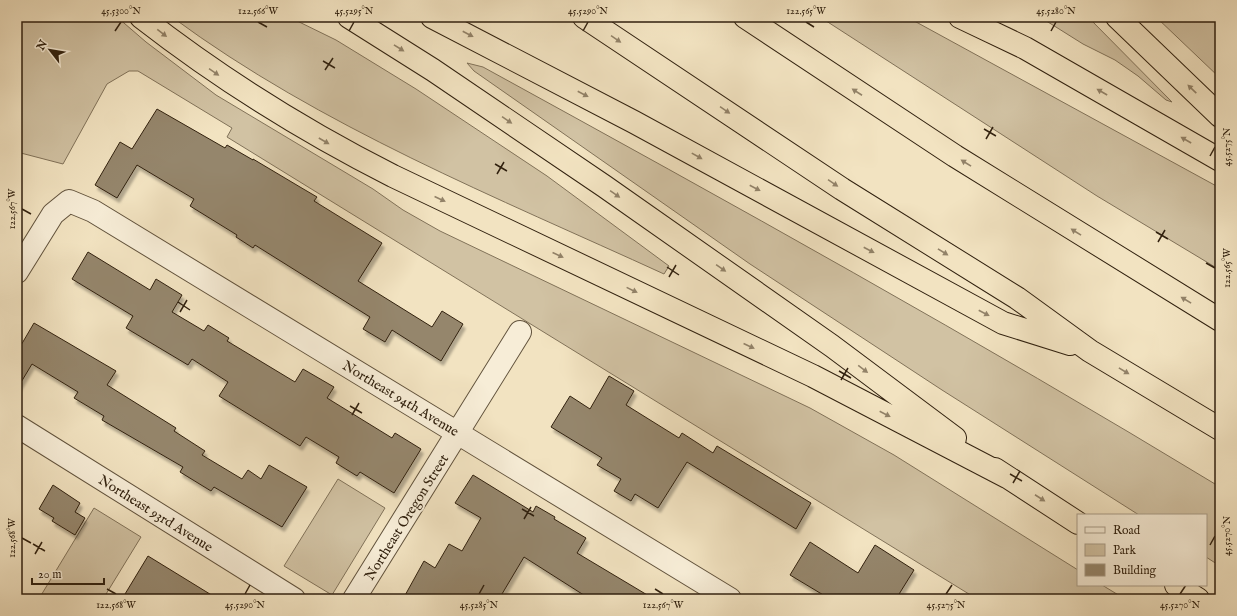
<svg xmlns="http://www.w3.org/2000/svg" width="1237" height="616" font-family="'IM FELL English',serif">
<defs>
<filter id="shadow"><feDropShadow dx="2.5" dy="4.5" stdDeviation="1" flood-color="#0004"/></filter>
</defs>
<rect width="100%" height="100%" fill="#f2e3c1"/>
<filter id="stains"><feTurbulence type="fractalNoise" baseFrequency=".005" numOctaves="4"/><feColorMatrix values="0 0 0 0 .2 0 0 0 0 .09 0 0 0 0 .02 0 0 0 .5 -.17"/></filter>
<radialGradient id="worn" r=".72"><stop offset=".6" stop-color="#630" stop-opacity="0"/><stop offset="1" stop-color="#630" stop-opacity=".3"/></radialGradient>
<path fill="#d1c2a3" stroke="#817259" d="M17,17H117L146,42L216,95L373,189L403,210L440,231L810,408L894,455L1078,570V585H1102L1125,599H977L227,137L232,128L138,71H129L107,84L63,164L17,152Z
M172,17H289L336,40L416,89L547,176L669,266L664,274C496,197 321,127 172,17Z
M820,17H907L1220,188V270L1097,196Z
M1040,17H1088L1172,102L1166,100L1138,76L1115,60L1083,44Z
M1156,17H1220V78Z
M467,63L483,67C731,203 978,340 1220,487V566L1206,557V515H1139L942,390L750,264L474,71Z
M338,479L385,508L332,595L284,566Z
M94,508L141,537L103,599H44L40,597Z"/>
<path fill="#95866c" stroke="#31210f" filter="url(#shadow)" d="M157,109L225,148L227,145L253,160V159L300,187L317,197L314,201L382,243L358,281L432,327L442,311L463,324L441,361L392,330L385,342L363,329L370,317L255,245L253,248L236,237L237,235L190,206L194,199L137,165L117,198L95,185L120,142L132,149Z
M88,252L150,290L156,279L182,295L172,312L204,331L208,325L229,338L227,341L295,382L303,369L334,387L327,398L392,438L395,433L421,449L394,493L360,472L357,476L336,463L339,457L306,437L300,446L219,396L228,382L192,359L188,365L126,328L133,316L72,279Z
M34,323L116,371L107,385L176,428L174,431L205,451L202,455L242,479L248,470L261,479L269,465L307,487L282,527L214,487L211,491L180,472L183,467L102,420L104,416L74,398L78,392L32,364L17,389V352Z
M609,376L634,391L626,405L679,438L682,433L713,453L717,446L811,503L796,529L687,462L658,508L635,494L631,501L614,491L621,479L597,465L602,458L551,427L570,396L590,409Z
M473,475L533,512L536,506L555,517L554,519L586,538L577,553L654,599H590L524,557L499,599H403L424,561L435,568L449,544L462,551L481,518L455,503Z
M53,485L80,503L75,512L85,518L75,535L52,521L54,518L39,509Z
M810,542L858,573L875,545L914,570L896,599H830L790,575Z
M148,556L218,599H122Z"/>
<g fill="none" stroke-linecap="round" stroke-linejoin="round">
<defs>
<path id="minor" d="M17,272L53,214L69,201L93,211L730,599
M17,426L294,599
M354,599L520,332"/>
<path id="highway" d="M141,17C222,80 302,130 393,176L813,376L1007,477
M349,17L433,70L604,186L832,346L955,438
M432,17L634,122L1003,323L1070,344
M584,17L842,189L1017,298L1090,351L1220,429
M745,17L955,156L1220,320
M960,17L1025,48L1220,160
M1117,17L1220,116
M995,469L1078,523
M1176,585L1198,599"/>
</defs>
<use href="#minor" stroke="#61523c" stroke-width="24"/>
<use href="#highway" stroke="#31210f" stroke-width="24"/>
<use href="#minor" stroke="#f7edd7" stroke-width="22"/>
<use href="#highway" stroke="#f2e3c1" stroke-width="22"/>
</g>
<defs><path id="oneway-solid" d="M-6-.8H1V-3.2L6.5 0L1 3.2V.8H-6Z"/></defs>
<g fill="#928268">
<use href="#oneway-solid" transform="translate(162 33) rotate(38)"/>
<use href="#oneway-solid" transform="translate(468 34) rotate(28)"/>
<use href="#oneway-solid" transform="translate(616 39) rotate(34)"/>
<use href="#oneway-solid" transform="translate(399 48) rotate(32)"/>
<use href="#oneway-solid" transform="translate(214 72) rotate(34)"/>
<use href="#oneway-solid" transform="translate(1192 89) rotate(-136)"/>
<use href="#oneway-solid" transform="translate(857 92) rotate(-147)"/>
<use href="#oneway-solid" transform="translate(1102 92) rotate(-150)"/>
<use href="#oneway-solid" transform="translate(583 94) rotate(28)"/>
<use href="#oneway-solid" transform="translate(725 110) rotate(34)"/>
<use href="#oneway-solid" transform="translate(507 120) rotate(34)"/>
<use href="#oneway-solid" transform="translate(1186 140) rotate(-150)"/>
<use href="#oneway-solid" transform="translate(324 141) rotate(30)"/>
<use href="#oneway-solid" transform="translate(697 156) rotate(29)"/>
<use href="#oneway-solid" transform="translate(966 163) rotate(-148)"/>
<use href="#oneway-solid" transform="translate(833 183) rotate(34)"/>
<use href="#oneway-solid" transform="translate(755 188) rotate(28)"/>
<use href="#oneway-solid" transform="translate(615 194) rotate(35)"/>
<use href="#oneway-solid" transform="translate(440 199) rotate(25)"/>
<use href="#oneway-solid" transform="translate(1076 232) rotate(-148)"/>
<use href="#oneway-solid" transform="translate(869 250) rotate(28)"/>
<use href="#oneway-solid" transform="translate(943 252) rotate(32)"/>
<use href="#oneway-solid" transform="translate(558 255) rotate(25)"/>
<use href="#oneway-solid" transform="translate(721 268) rotate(35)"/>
<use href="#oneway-solid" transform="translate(632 290) rotate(26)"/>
<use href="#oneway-solid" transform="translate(1186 300) rotate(-149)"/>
<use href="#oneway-solid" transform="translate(984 313) rotate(28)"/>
<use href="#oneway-solid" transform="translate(749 346) rotate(25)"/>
<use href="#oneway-solid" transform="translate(863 369) rotate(37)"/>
<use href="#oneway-solid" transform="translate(1124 371) rotate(31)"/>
<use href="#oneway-solid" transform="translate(885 414) rotate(27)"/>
<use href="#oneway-solid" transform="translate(1040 498) rotate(33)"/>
</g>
<path fill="none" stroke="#31210f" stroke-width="1.5" d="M258,22L267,27M806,22L814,27M115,31L121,22M349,31L354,22M583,31L588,22M1051,31L1056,22M323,61L335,68M325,70L333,58M984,129L996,136M986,139L993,127M1210,156L1215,147M495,164L507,171M497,174L504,162M22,209L31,214M1156,232L1168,239M1158,242L1165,230M1206,263L1215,268M667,267L679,275M669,277L676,265M178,302L190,310M180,312L187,300M839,371L851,378M841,380L848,368M350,406L362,413M352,415L359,403M1010,474L1022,481M1013,483L1020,471M522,509L534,516M524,519L531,507M22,538L31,543M33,544L45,551M1210,545L1215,536M35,554L42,542M107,589L116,594M655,589L663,594M245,594L250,585M479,594L484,585M946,594L952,585M1180,594L1186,585"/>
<g text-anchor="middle" stroke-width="4" stroke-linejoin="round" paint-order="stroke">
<g font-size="14" fill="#31210f" stroke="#f7edd7">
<text transform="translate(401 398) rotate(31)" y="5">Northeast 94th Avenue</text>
<text transform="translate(156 513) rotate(32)" y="5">Northeast 93rd Avenue</text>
<text transform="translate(406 517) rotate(-58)" y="5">Northeast Oregon Street</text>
</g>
</g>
<rect width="1237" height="616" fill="none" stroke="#f2e3c1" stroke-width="44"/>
<rect x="1077" y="514" width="130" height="72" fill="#f7edd7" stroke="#a89b87"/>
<rect x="1085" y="527" width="20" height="6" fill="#f7edd7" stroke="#a89b87"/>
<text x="1113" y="534" font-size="12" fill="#31210f">Road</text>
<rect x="1085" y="544" width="20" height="12" fill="#d1c2a3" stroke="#a89b87"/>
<text x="1113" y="554" font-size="12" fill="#31210f">Park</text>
<rect x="1085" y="564" width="20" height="12" fill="#95866c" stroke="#a89b87"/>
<text x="1113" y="574" font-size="12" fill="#31210f">Building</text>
<g transform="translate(50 50) rotate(301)" stroke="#f7edd7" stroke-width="3" paint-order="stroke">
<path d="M0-3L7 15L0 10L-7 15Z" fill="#31210f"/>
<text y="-6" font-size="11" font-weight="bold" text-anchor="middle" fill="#31210f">N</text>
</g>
<path d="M32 578v6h72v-6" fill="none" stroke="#31210f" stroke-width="2"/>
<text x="38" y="578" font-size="12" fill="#31210f" stroke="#f7edd7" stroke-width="3" paint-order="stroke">20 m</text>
<rect x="22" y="22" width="1193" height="572" fill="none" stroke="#31210f" stroke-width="1.5"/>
<g font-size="10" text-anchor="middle" fill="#31210f">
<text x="121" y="14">45.5300°N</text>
<text x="258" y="14">122.566°W</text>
<text x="354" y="14">45.5295°N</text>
<text x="588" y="14">45.5290°N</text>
<text x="806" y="14">122.565°W</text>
<text x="1056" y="14">45.5280°N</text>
<text transform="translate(1226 147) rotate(-90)" y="4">45.5275°N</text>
<text transform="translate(11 209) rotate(-90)" y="4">122.567°W</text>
<text transform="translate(1226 268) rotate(-90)" y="4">122.565°W</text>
<text transform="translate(1226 536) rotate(-90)" y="4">45.5270°N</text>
<text transform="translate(11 538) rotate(-90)" y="4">122.568°W</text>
<text x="116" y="608">122.568°W</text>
<text x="245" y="608">45.5290°N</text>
<text x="479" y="608">45.5285°N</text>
<text x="663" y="608">122.567°W</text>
<text x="946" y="608">45.5275°N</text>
<text x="1180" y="608">45.5270°N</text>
</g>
<rect width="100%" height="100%" filter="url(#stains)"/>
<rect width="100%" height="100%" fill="url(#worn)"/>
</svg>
